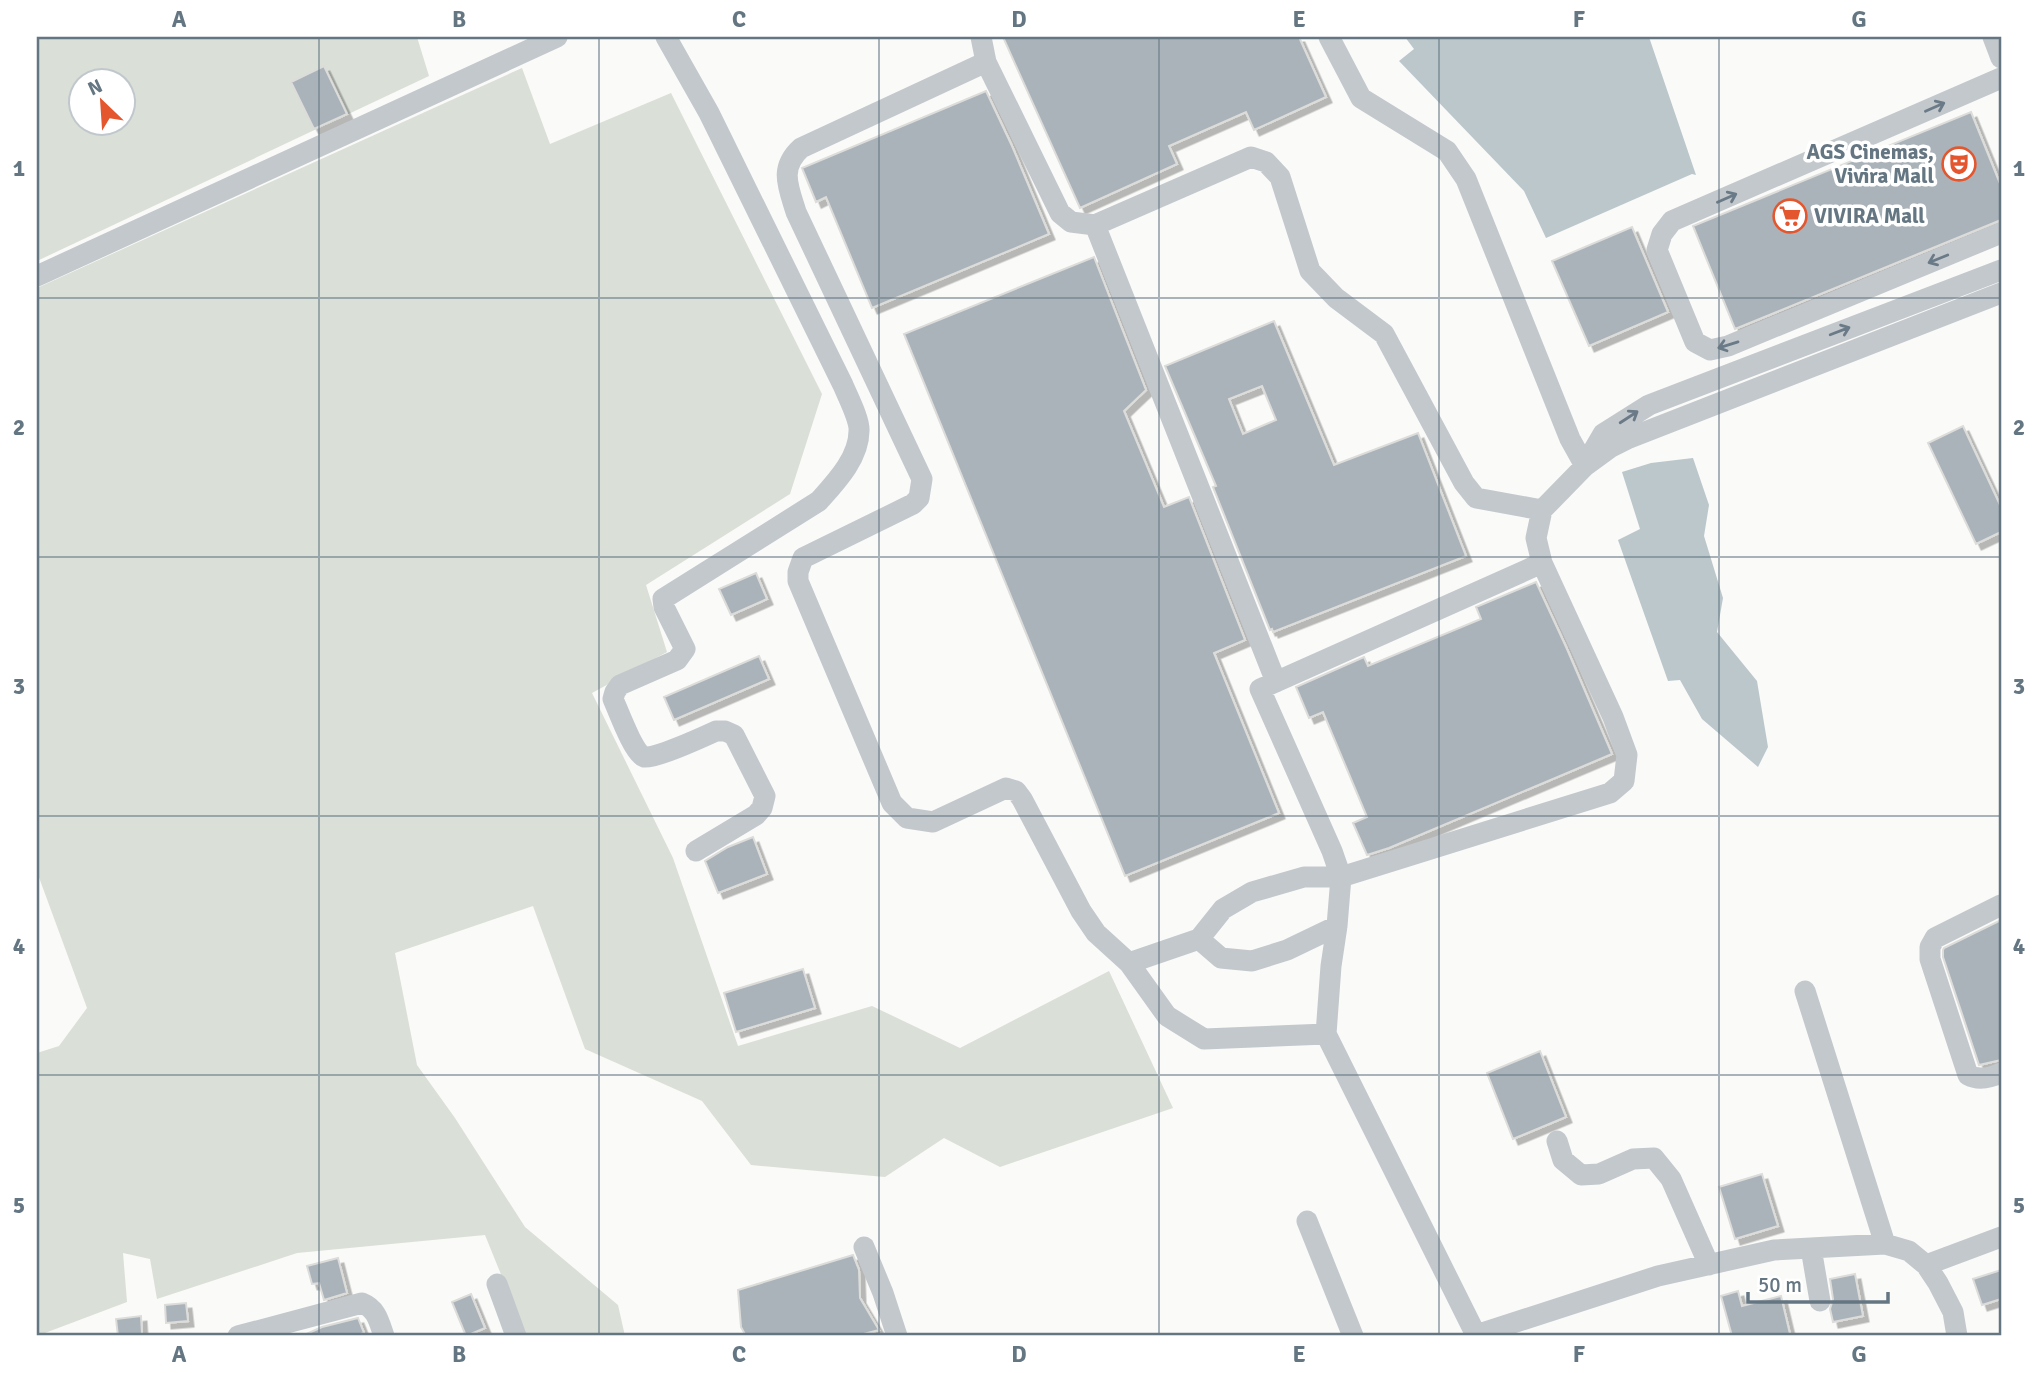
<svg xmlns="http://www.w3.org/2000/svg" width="2038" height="1373" font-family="Signika,sans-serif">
<defs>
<filter id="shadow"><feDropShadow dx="5.5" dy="5.5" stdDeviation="0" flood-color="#0004"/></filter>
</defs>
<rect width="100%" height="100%" fill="#fafaf8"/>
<path fill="#dadfd7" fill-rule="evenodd" d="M37,37H417L429,76L37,261ZM80,80H122V122H80Z
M522,68L550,144L671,93L822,394L790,494L646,585L667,652L592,693L673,858L738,1046L872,1006L960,1048L1109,971L1173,1108L1000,1167L944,1138L885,1177L751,1165L702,1101L585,1049L533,906L395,953L417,1065L455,1118L525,1227L618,1305L625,1336H526L485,1235L297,1253L157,1299L150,1259L123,1253L127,1302L37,1336V1053L59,1046L87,1008L37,872V288Z"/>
<path fill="#bbc7cb" d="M1405,37H1649L1696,175L1692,174L1546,238L1524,191L1399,61L1414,49Z
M1693,458L1709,505L1704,536L1723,598L1717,632L1757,681L1768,747L1758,767L1702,719L1680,680L1668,681L1618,540L1640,529L1622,472L1651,463Z"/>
<path fill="#aab3b9" stroke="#dcdcda" stroke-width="2" fill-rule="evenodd" filter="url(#shadow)" d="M1003,37H1299L1326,97L1254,130L1246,112L1169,146L1177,164L1080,208Z
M324,66L347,114L314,129L291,82Z
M986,91L1012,146L1049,234L872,308L826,197L816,202L802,168Z
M1971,112L2001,186V220L1735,329L1693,226Z
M1632,227L1668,312L1589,346L1552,261Z
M1094,257L1146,390L1124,411L1164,507L1189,497L1245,640L1214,653L1279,813L1125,876L904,334Z
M1274,321L1334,465L1418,433L1466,556L1273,632L1272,629L1270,630L1213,487L1216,486L1165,366ZM1262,386L1276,420L1243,434L1229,399Z
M1963,426L2001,507V532L1976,544L1928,443Z
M756,573L767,599L731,615L719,589Z
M1536,582L1567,649L1612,754L1389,848L1367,855L1353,823L1367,817L1323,712L1309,718L1296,687L1364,657L1368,666L1481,619L1476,607Z
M759,656L769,679L674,720L664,697Z
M753,837L767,874L718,893L705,861L728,847Z
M2001,920V1060L1979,1065L1943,957V950L1944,948Z
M803,969L815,1008L736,1032L724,993Z
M1540,1051L1566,1117L1513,1139L1487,1073Z
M1762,1174L1778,1226L1735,1239L1719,1187Z
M853,1255L859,1270L860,1298L879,1330L856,1336H746L741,1327L738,1290Z
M338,1258L347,1293L324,1300L319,1283L312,1284L307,1266Z
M2001,1270V1299L1982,1305L1973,1279Z
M1855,1274L1863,1316L1833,1322L1830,1309L1833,1299L1830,1279Z
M1738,1291L1742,1306L1781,1296L1790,1334L1780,1336H1732L1721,1296Z
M471,1294L485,1328L466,1336L452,1302Z
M186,1303L188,1321L166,1323L165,1305Z
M141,1316L142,1334L118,1336L116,1319Z
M358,1318L364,1333L355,1336H302L322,1327Z"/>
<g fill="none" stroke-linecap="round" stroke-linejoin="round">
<path stroke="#c3c8cc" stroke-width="21" d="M666,37L709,113L843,385C848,397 860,420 859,431C859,458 836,482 819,501L663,599L664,607L685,649L677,660L620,685L615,692L613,699C618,710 634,754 644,757C653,760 705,736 716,731H725L734,735L765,796L762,808L756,815L696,851
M981,37L986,62L1060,213L1071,222L1095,225L1276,682
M1329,37L1361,98L1447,151L1466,179L1570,439L1585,466
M1993,37L2001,58
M986,62L801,148C779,168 788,186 796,212L922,479L919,498L913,504L803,558L798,572V581L892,803L907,818L933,822L1006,788L1016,791L1022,799L1081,911L1096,933L1129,963L1167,1016L1204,1039L1326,1034
M2001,78L1672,221L1662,234L1657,250L1695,342L1710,350L1728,346L2001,233
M1095,225L1251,157L1266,162L1280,177L1310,271L1336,298L1384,334L1464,483L1476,498L1542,510
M37,276L557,37
M1589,458L1603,434L1649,405L2001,270
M1542,563L1260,689L1332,851L1341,877L1610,793L1624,781L1627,755L1613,717L1542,563L1536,538L1542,510L1585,466L1611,447L1627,439L2001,293
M2001,905L1935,938L1930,947V959L1968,1075C1979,1081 1990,1078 2001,1073
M1199,939L1221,958L1252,961L1287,950L1337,926
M1129,963L1199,939L1223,909L1252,892L1304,877H1341L1337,926L1331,966L1326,1034L1476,1335
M1805,991L1885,1244
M1557,1141L1563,1160L1581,1175L1599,1174L1633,1159L1654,1158L1671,1179L1709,1265
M1307,1221L1353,1336
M864,1247L883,1293L897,1336
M1811,1248L1820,1301
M1926,1265L2001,1237
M497,1284L516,1336
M238,1336L362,1303C377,1309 379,1322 384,1336
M1473,1336L1658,1276L1774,1250L1885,1244L1909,1251L1926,1265L1938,1283L1953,1312L1957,1336"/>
</g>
<defs><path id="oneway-shaft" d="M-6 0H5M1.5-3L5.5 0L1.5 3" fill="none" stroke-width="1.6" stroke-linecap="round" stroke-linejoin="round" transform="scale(1.75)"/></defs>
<g stroke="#6a7a87">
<use href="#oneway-shaft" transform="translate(1935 107) rotate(-24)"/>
<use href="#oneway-shaft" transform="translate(1727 198) rotate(-24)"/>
<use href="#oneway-shaft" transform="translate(1938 259) rotate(158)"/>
<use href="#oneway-shaft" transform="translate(1840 331) rotate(-21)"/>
<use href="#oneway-shaft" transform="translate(1728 345) rotate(163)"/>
<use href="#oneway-shaft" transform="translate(1629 417) rotate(-33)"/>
</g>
<path fill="none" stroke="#657683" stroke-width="2" stroke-opacity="0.55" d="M319,37V1336M599,37V1336M879,37V1336M1159,37V1336M1439,37V1336M1719,37V1336M37,298H2001M37,557H2001M37,816H2001M37,1075H2001"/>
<defs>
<symbol id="theatre-ring" viewBox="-11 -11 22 22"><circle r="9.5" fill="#fff" stroke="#e4572e" stroke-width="1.5"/><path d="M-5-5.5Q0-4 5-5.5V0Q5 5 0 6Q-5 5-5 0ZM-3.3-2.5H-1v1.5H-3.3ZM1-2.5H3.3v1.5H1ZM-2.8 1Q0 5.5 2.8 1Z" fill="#e4572e"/></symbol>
<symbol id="supermarket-ring" viewBox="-11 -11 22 22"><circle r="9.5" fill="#fff" stroke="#e4572e" stroke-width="1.5"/><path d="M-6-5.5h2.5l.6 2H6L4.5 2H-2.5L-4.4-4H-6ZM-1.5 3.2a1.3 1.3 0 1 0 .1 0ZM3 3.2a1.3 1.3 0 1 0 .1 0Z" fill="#e4572e"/></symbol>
</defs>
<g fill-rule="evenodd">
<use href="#theatre-ring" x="1940" y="145" width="38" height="38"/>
<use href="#supermarket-ring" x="1771" y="197" width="38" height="38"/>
</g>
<g text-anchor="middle" stroke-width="7" stroke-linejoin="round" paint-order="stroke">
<g font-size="21" font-weight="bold" fill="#657683" stroke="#fff" text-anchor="end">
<text x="1934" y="159">AGS Cinemas,<tspan x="1934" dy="24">Vivira Mall</tspan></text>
<text x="1814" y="223" text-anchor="start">VIVIRA Mall</text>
</g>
</g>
<rect width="2038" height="1373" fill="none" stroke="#ffffff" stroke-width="77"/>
<g transform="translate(102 102) rotate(335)"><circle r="33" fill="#ffffff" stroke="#c1c8cd" stroke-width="2"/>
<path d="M0-5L12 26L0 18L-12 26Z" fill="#e4572e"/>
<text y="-10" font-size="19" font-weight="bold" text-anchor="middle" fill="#657683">N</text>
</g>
<path d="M1748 1292v10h140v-10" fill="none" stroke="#657683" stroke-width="3.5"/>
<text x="1758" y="1292" font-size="21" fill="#657683" stroke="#ffffff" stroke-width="5" paint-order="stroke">50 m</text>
<rect x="38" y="38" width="1962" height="1296" fill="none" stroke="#657683" stroke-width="2.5"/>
<g font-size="23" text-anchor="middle" font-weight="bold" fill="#657683">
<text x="179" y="27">A</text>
<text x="459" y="27">B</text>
<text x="739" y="27">C</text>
<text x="1019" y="27">D</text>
<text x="1299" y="27">E</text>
<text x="1579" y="27">F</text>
<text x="1859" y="27">G</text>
<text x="19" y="176">1</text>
<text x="2019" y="176">1</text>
<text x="19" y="435">2</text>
<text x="2019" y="435">2</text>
<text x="19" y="694">3</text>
<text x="2019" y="694">3</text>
<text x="19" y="954">4</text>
<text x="2019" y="954">4</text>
<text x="19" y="1213">5</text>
<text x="2019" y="1213">5</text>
<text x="179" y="1362">A</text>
<text x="459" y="1362">B</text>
<text x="739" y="1362">C</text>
<text x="1019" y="1362">D</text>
<text x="1299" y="1362">E</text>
<text x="1579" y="1362">F</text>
<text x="1859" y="1362">G</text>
</g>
</svg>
